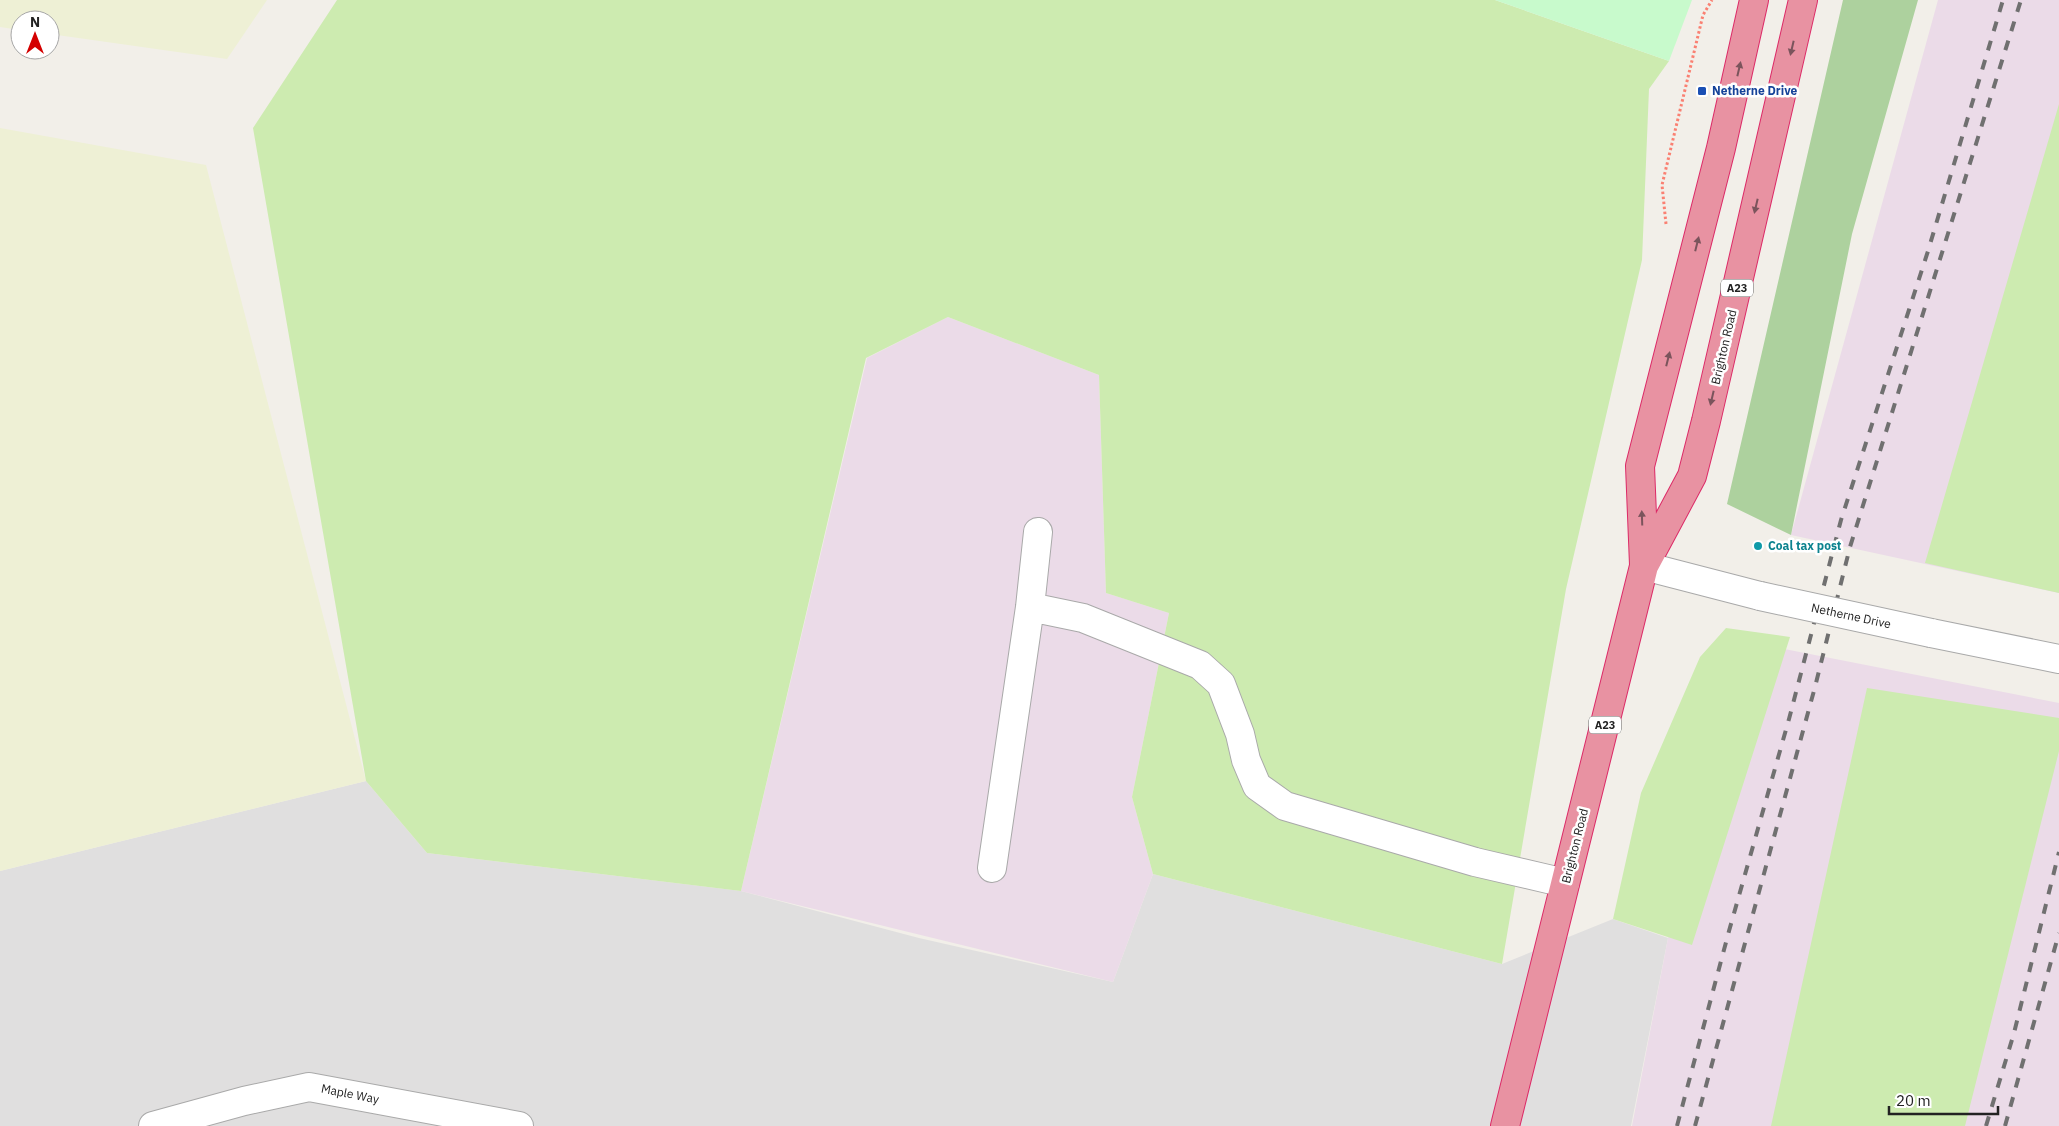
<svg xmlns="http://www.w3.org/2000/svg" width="2059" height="1126" font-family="'IBM Plex Sans',sans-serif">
<rect width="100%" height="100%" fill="#f2efe9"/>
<path fill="#e0dfdf" d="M366,781L427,853L741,891L919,938L1113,982L1153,874L1502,964L1613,919L1668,938L1631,1126H0V871Z"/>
<path fill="#ebdbe8" d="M1938,0H2059V593L1791,535Z
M948,317L1099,375L1106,593L1169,613L1132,797L1153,874L1113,982L741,891L867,358Z
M1764,645L2059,703V1126H1632L1668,938Z"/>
<path fill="#eef0d5" d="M0,0H267L227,59L50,34V20H20V30L0,27Z
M0,128L206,165L366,781L0,871Z"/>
<path fill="#cdebb0" d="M337,0H1495L1669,61L1649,89L1642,260L1566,589L1502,964L1153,874L1132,797L1169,613L1106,593L1099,375L948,317L866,358L741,891L427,853L366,781L253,128Z
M2059,104V593L1925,563Z
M1726,628L1790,637L1692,945L1613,919L1641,793L1700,657Z
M1867,688L2059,718V751L1965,1126H1771Z"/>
<path fill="#add19e" d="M1843,0H1918L1852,234L1791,535L1727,504Z"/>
<path fill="#c8facc" d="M1495,0H1692L1669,61Z"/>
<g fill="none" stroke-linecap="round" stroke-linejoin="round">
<defs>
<path id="minor" d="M1644,566L1760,596
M1030,607L1083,618L1200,665L1221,684L1240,734L1246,760L1257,786L1285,806L1475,862L1565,883
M1931,633L2059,659
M992,868L1030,607L1038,532
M153,1126L244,1101L309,1087L519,1126"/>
<path id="highway" d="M1644,565L1640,466L1721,148L1754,0
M1505,1126L1644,566L1692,476L1706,421L1803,0"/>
</defs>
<use href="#minor" stroke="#a9a9a9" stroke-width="30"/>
<use href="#highway" stroke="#dc2a67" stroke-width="30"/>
<path stroke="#fa8072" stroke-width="3" stroke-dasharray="2.5 2.5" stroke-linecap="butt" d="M1666,224L1662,185L1703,15L1712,0"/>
<use href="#minor" stroke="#fff" stroke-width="28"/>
<use href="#highway" stroke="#e892a2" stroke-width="28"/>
<path stroke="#707070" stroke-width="4" stroke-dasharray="10 10" stroke-linecap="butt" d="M1677,1126L1729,931L1789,719L1841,520L1928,251L2003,0
M1695,1126L1815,687L1850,547L2021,0
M1986,1126L2014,1033L2059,852
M2005,1126L2059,933"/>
<defs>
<path id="minor-bridge" d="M1760,596L1931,633"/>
</defs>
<use href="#minor-bridge" stroke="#a9a9a9" stroke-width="30" stroke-linecap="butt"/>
<use href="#minor-bridge" stroke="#fff" stroke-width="28"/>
</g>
<defs><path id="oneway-solid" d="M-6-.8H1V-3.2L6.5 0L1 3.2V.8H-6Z" transform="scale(1.25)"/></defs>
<g fill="#7b545c">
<use href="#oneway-solid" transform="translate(1792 48) rotate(103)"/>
<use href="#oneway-solid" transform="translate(1739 69) rotate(-77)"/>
<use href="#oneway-solid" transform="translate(1756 206) rotate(103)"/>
<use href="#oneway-solid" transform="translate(1697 244) rotate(-76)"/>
<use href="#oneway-solid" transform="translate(1668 359) rotate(-76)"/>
<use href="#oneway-solid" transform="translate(1712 398) rotate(103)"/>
<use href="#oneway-solid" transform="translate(1642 518) rotate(-92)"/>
</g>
<rect fill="#1a4fb4" stroke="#fff" stroke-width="2" x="1697" y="86" width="10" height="10" rx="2.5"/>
<circle fill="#0f9aa8" stroke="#fff" stroke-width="2" cx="1758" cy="546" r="5"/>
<g text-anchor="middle" stroke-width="5" stroke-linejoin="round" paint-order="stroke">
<g fill="#fff" stroke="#646464" stroke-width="1">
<rect x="1721" y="279.5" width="32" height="17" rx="4"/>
<rect x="1589" y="716.5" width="32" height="17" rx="4"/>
</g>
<g font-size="11" font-weight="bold" fill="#222">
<text x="1737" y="292">A23</text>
<text x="1605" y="729">A23</text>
</g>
<g font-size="12" font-weight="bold" fill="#164399" stroke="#fff" text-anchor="start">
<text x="1712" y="95">Netherne Drive</text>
</g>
<g font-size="12" fill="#222" stroke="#fff">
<text transform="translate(1724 347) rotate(-77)" y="4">Brighton Road</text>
<text transform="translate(1851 616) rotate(12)" y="4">Netherne Drive</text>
<text transform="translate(1575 846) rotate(-76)" y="4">Brighton Road</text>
<text transform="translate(350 1094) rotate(11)" y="4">Maple Way</text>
</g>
<g font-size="12" font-weight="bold" fill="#0d838f" stroke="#fff" text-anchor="start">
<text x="1768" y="550">Coal tax post</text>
</g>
</g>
<g transform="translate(35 35)"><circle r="24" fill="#ffffff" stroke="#a7a7a7"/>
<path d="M0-4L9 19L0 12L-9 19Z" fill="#d40000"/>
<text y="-8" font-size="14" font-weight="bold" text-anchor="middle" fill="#222222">N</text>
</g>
<path d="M1889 1106v8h109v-8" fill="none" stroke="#222222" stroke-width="2.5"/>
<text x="1896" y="1106" font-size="15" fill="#222222" stroke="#ffffff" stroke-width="4" paint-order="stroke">20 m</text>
</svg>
